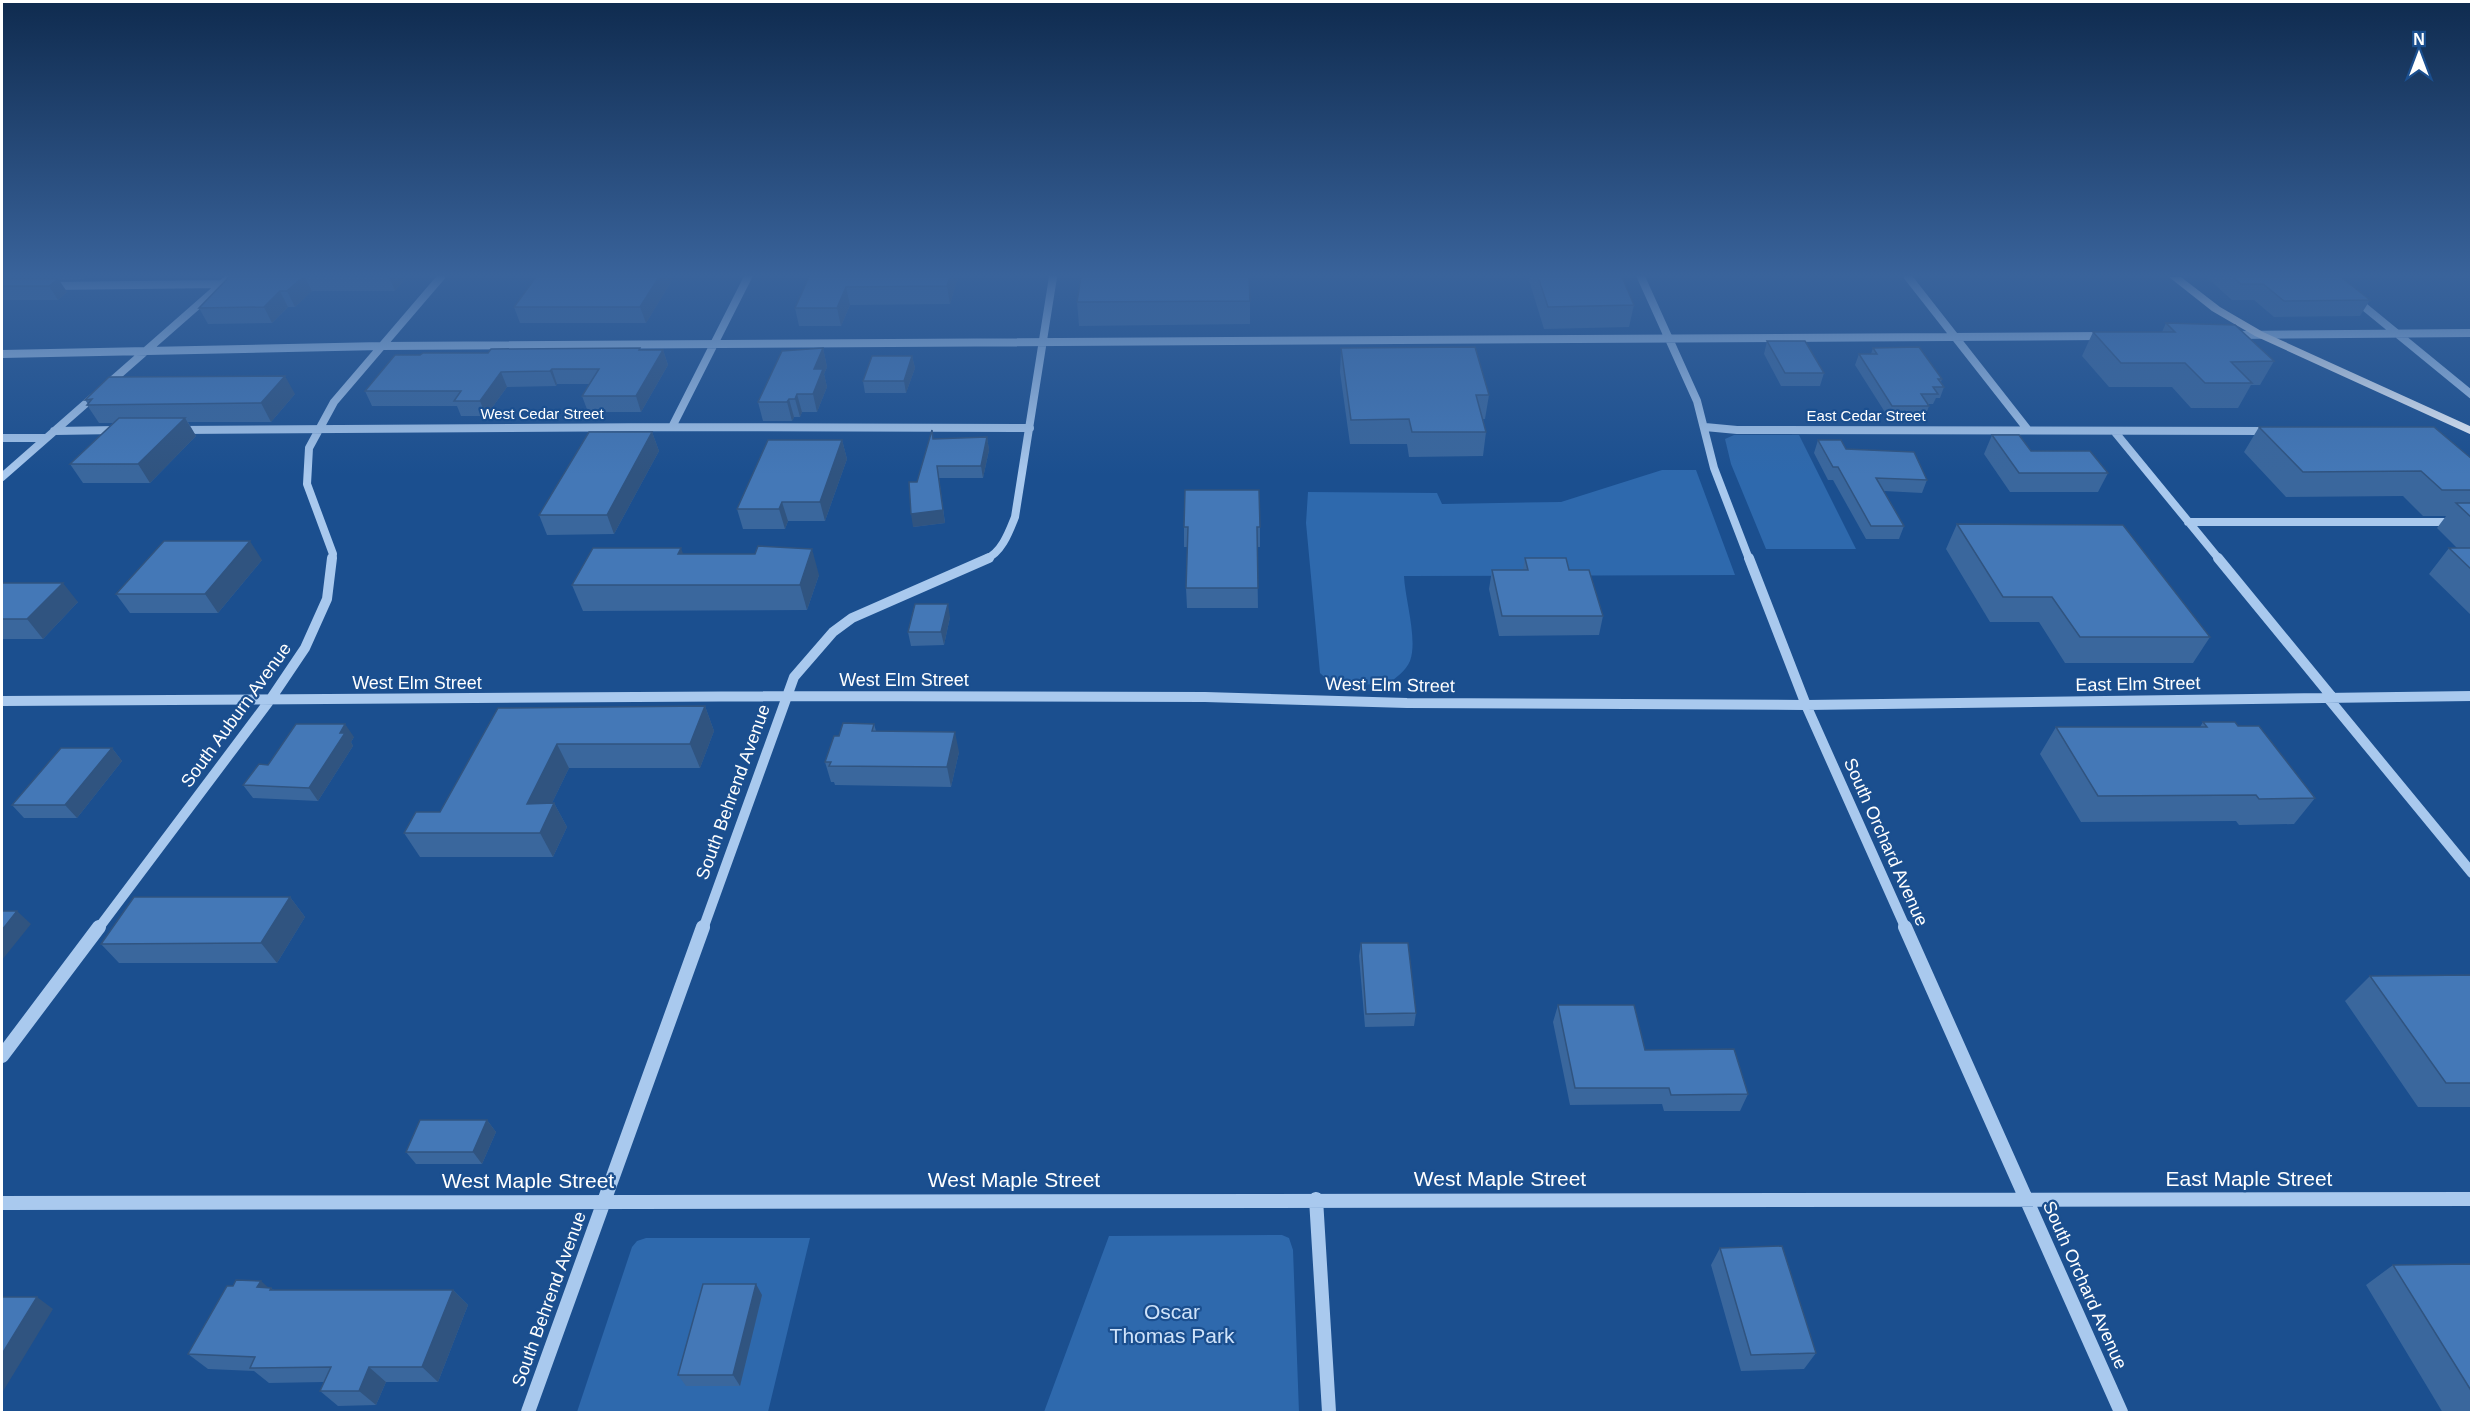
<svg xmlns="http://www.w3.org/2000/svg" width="2473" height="1414" font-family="Arial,sans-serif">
<rect width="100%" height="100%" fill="#1b4f8f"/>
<path fill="#2e69ad" d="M1734,435H1799L1856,549H1766L1731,464L1725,439Z
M1662,470H1696L1735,575L1404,576C1405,599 1418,640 1410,661C1406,671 1395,678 1387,685L1331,683L1320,673L1306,523L1308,492L1437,493L1442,504L1561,502Z
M1282,1235L1289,1238L1293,1250L1299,1412H1044L1109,1236Z
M646,1238H810L768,1412H577L632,1247L637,1241Z"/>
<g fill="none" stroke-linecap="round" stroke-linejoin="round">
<path stroke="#a9c9ee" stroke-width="8" d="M1641,277L1697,401L1714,468L1749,559
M1908,277L2028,430
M50,286L221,284
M2356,300L2472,395
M2234,335L2472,333
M2,354L381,346L2104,336
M672,427L748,277
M1705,427L1737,430L2268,431
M178,430L672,427L1030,428
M54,431L118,430
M2114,431L2219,559
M2,438H46
M2,477L230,277
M2188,522H2472
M332,559L333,554L307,484L309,448L334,402L441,277
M986,559C1002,552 1009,532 1015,517L1053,277"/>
<path stroke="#a9c9ee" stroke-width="10" d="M1749,558L1806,705L1906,929
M2218,558L2332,697
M2328,698L2472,873
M2,701L788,696L1205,697L1407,703L1806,705L2472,696
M98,929L270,700L305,648L327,599L332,558
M703,929L794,677L833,632L852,618L989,558"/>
<path stroke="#a9c9ee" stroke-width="14" d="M1905,927L2121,1412
M2,1056L99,927
M1316,1199L1329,1412
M2,1203L2472,1199
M528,1412L703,927"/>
<path fill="#f0f6ff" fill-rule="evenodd" d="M2169,277H2181L2220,307L2263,332L2472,427V435L2255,336L2212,311Z"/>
</g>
<path fill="#3a679d" d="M2,277H87L84,279L59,280L67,292L58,300H2Z
M229,277H407L395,291H312L295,307H288L272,323L208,324L199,308Z
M674,277L646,323H520L514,307Z
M809,277H958L950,304L850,305L841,326H799L795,308Z
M1528,277H1622L1634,305L1629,327L1544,329Z
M2206,277H2341L2370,300L2360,316L2274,317L2254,300H2232Z
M1250,301V324L1079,326L1077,302Z
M2166,323L2274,361L2260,385H2251L2238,408H2191L2172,387H2109L2082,356L2093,332H2162Z
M1767,341L1824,373L1820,386H1781L1764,354Z
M640,348L641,350H663L668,365L641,412H588L582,396L590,384H557L556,386L507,387L486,416H461L457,406H372L365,391L420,355Z
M823,348L827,367L824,374L827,387L817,412H802L800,417H794L792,421H763L758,402Z
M1341,348L1489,395L1485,419H1483L1486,432L1483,456L1409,457L1407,444H1350L1340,372Z
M1873,348L1942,379L1941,382L1944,387L1940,398H1936L1933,404H1929V406L1925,417H1888L1855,365L1859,354H1871Z
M912,356L915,368L906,393H865L863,381Z
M295,394L271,422H188L196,436L150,483H83L70,464L113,423H99L87,405L88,404L85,400Z
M2259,427L2472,459V616L2429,574L2449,548H2457L2437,528L2446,516H2423L2403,496L2286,497L2244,452Z
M652,432L659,451L614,534L547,535L539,515Z
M1992,435L2031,451L2108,473L2098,492H2010L1984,454Z
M987,437L989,450L983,478H939L945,523L913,527L917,482L933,439Z
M842,440L847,459L825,521H788L785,529H743L737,509Z
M1818,440L1846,449L1927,480L1922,493L1884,491L1904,526L1899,539H1866L1833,480H1828L1814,453Z
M1957,524L2210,637L2193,663H2065L2039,622H1990L1946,549Z
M1184,527H1260V547H1257L1258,608H1187L1186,588L1188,547H1184Z
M1525,558L1569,570L1603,616L1599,635L1499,636L1489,589L1492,570H1523Z
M262,560L218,613H130L116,594Z
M819,575L807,610L583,611L572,585Z
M2,583L78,602L43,639H2Z
M950,617L944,645L911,646L908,632Z
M705,706L714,731L700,768H569L552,803H554L567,827L553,857H420L404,833L440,812L498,708Z
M2203,722L2238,726L2315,798L2294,824L2239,825L2236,821L2081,822L2040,754L2056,727H2200Z
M874,724L876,731L959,752L951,787L835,785L834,782H831L825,762L839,736Z
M354,737L351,742L353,746L318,801L253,798L243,785L268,765Z
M112,748L122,761L77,818H24L12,805Z
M290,897L305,917L277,963H119L101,944Z
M1361,943L1416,1013L1414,1026L1365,1027L1359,956Z
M2472,975V1107H2418L2345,1001L2370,976Z
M1558,1005L1645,1050L1748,1094L1740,1111H1664L1662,1104L1570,1105L1553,1022Z
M487,1120L496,1132L482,1164H416L406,1152Z
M1720,1248L1816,1353L1804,1369L1741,1371L1711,1265Z
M2472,1264V1413H2443L2366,1285L2393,1265Z
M269,1288H271L274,1290H453L468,1305L438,1382H386L376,1405L338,1406L320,1391L324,1382L269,1383L254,1371L208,1369L188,1354Z
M762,1295L740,1386H686L678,1375Z"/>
<path fill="#305480" d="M303,277H305L312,291L295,307L287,291Z
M389,277H407L395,291Z
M659,277H674L646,323L640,307Z
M950,277H958L950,304L947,286Z
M58,279L67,292L58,300L49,286Z
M846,287L850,305L841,326L837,308Z
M280,291L288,307L272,323L264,307Z
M823,348L827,367L824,374L827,387L817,412L813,394L814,369Z
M663,350L668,365L641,412L636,396Z
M912,356L915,368L906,393L904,381Z
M552,369L557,384L556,386L550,371Z
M501,372L507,387L486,416L480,401Z
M285,376L295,394L271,422L261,403Z
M797,394L802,412L800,417L795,399Z
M789,399L794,417L792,421L787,402Z
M185,418L196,436L150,483L138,464Z
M652,432L659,451L614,534L607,515Z
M987,437L989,450L983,478L981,466Z
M842,440L847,459L825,521L820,502Z
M937,466L945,523L913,527L911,514Z
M782,502L788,521L785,529L779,509Z
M250,541L262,560L218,613L205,594Z
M681,548L690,573L678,554Z
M812,549L819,575L807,610L800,585Z
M63,583L78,602L43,639L27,619Z
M948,604L950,617L944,645L941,632Z
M705,706L714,731L700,768L690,744Z
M345,724L354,737L351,742L353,746L318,801L309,788Z
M955,732L959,752L951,787L947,767Z
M557,744L569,768L540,828L527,804Z
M112,748L122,761L77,818L65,805Z
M554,803L567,827L553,857L540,833Z
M290,897L305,917L277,963L261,943Z
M17,911L31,924L2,960V930Z
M487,1120L496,1132L482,1164L473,1152Z
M261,1281L270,1289L271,1288L289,1303L257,1287Z
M756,1284L762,1295L740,1386L733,1375Z
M453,1290L468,1305L438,1382L422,1367Z
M37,1297L53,1309L2,1393V1354Z
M369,1367L386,1382L376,1405L359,1391Z"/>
<path fill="#4478b7" stroke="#305480" stroke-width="1.5" d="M229,277H303L287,291H280L264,307L199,308Z
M536,277H659L640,307H514Z
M809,277H950L947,286L846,287L837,308H795Z
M1081,277H1249L1250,301L1077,302Z
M1538,277H1622L1634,305L1548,307Z
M2233,277H2341L2370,300L2284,301L2263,284H2241Z
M2,279H58L49,286H2Z
M2166,323L2235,325L2274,361L2231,362L2252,383H2205L2185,363H2121L2093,332H2175Z
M1767,341H1805L1824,373H1785Z
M1475,347L1489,395H1476L1486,432H1412L1409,419L1351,420L1341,348Z
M1919,347L1942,379H1938L1944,387H1933L1938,394H1921L1929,406H1892L1859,354H1877L1873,348Z
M640,348L639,350H663L636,396H582L599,369H552L550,371L501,372L480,401H454L461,391H365L395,355H420L423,353H488L491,349Z
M823,348L814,369H823L813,394H797L795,399H789L787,402H758L782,351Z
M872,356H912L904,381H863Z
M285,376L261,403L87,405L92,399L85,400L109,377Z
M119,418H185L138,464H70Z
M2259,427H2434L2472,459V490H2442L2421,471L2303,472Z
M932,430L933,439L987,437L981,466H937L943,510L911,514L909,482H917Z
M589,432H652L607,515H539Z
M1992,435H2019L2031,451H2090L2108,473H2019Z
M768,440H842L820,502H782L779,509H737Z
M1818,440H1841L1846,449L1914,452L1927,480L1876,478L1904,526H1871L1838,467H1833Z
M1185,490H1259L1260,527H1257L1258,588H1186L1188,527H1184Z
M2456,503H2472V518Z
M1957,524L2123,525L2210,637H2080L2052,597H2003Z
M164,541H250L205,594H116Z
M758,546L812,549L800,585H572L593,548H681L678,554H755Z
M2449,548H2472V570Z
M1525,558H1566L1569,570H1589L1603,616H1502L1492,570H1528Z
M2,583H63L27,619H2Z
M915,604H948L941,632H908Z
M705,706L690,744H557L527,804L554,803L540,833H404L416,812H440L498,708Z
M2203,722H2235L2238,726H2259L2315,798L2259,799L2256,795L2098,796L2056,727H2207Z
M843,723L874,724L872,731L955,732L947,767L829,766L831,762H825L834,736H839Z
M296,724H345L340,733H345L309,788L243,785L259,764L268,765Z
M61,748H112L65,805H12Z
M134,897H290L261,943L101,944Z
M2,911H17L2,930Z
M1361,943H1408L1416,1013L1366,1014Z
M2472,975V1083H2446L2370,976Z
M1558,1005H1634L1645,1050L1734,1049L1748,1094L1671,1095L1669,1088H1575Z
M420,1120H487L473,1152H406Z
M1782,1246L1816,1353L1751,1355L1720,1248Z
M2472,1264V1392L2393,1265Z
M236,1280L261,1281L257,1287L271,1288L270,1290H453L422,1367H369L359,1391H320L331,1367L250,1368L255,1357L188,1354L227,1286H233Z
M703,1284H756L733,1375H678Z
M2,1297H37L2,1354Z"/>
<linearGradient id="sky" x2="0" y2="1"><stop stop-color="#0f2b4f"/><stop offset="0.58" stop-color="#39639b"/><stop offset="1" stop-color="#39639b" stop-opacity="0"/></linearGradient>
<rect width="2473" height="475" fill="url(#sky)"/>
<g text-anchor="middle" stroke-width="4.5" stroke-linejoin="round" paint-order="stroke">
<g font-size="15" fill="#fff" stroke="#1b4f8f">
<text x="542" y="419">West Cedar Street</text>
<text x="1866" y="421">East Cedar Street</text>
</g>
<g font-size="18" fill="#fff" stroke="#1b4f8f">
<text x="904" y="686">West Elm Street</text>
<text x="417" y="689">West Elm Street</text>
<text transform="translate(2138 684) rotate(-1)" y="6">East Elm Street</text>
<text transform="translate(1390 685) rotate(1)" y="6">West Elm Street</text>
<text transform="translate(236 715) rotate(-54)" y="6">South Auburn Avenue</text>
<text transform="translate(733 792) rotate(-70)" y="6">South Behrend Avenue</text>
<text transform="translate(1886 842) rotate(66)" y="6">South Orchard Avenue</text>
<text transform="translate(2085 1285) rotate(66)" y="6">South Orchard Avenue</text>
<text transform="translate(549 1299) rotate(-70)" y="6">South Behrend Avenue</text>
</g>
<g font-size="21" fill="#fff" stroke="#1b4f8f">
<text x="1500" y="1186">West Maple Street</text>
<text x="2249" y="1186">East Maple Street</text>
<text x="1014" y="1187">West Maple Street</text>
<text x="528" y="1188">West Maple Street</text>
</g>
<g font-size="21" fill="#cfe3fa" stroke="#1b4f8f">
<text x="1172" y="1319">Oscar<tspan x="1172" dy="24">Thomas Park</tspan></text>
</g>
</g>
<rect width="2473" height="1414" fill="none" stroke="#ffffff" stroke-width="6"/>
<g transform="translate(2419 54)" stroke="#1b4f8f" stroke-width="4.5" paint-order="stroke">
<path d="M0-4.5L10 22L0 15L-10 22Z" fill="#ffffff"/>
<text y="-9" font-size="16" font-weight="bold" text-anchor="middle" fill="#ffffff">N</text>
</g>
</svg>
